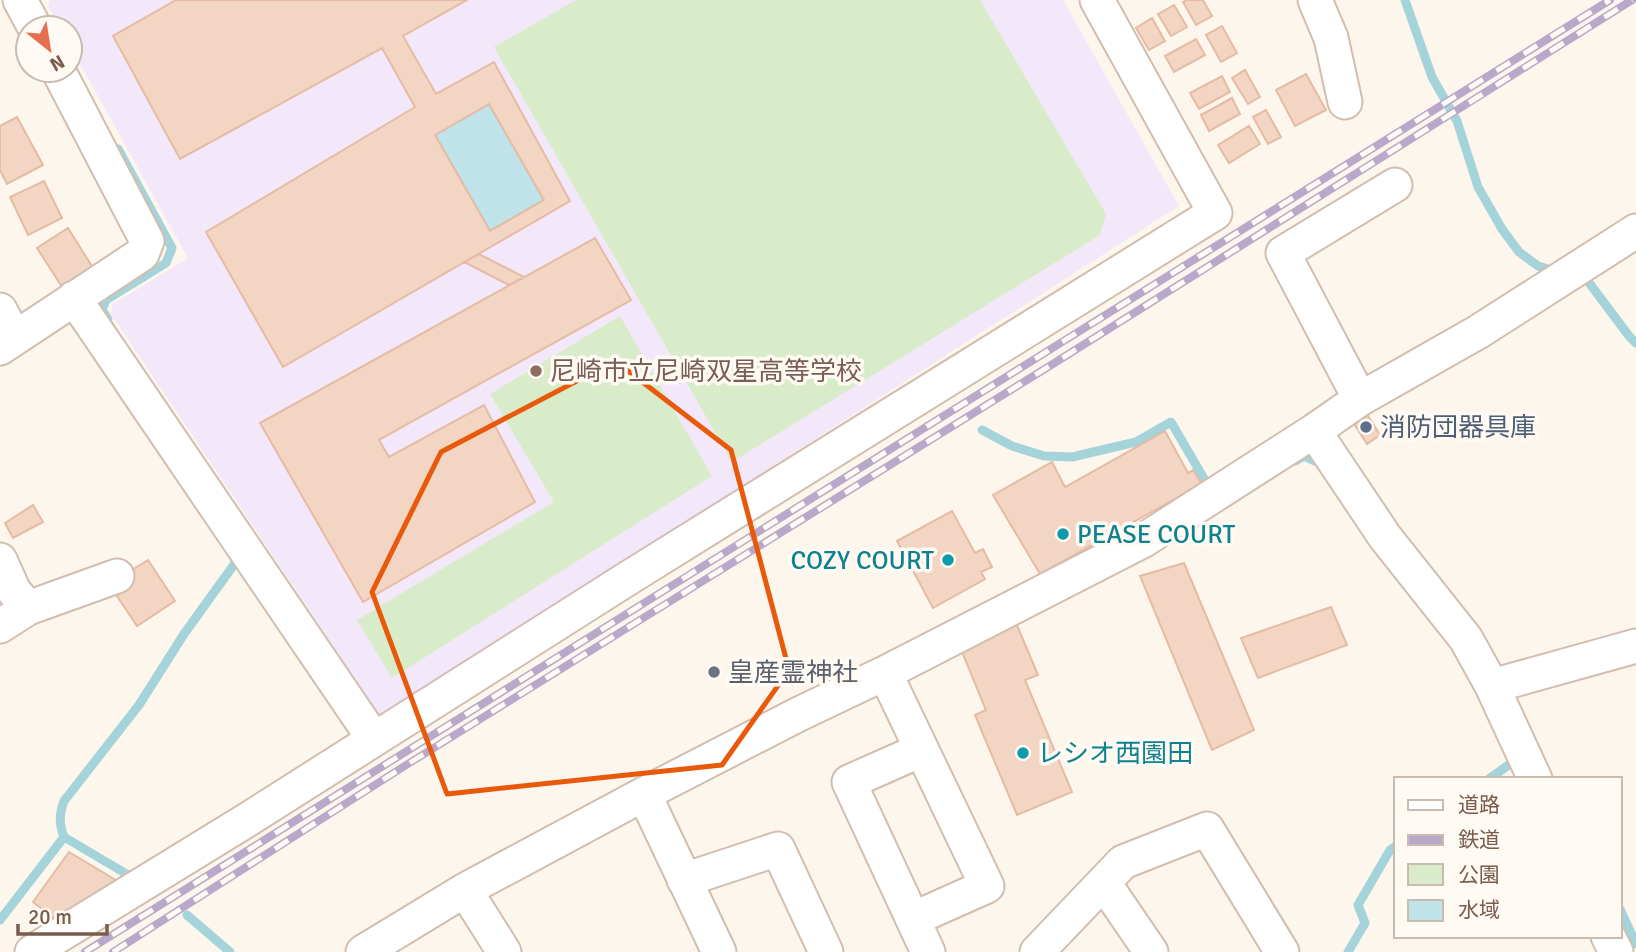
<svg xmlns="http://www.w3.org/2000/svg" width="1636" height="952" font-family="Signika,'Noto Sans JP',sans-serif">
<rect width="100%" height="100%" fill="#fdf6ec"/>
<path fill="#f3e8fa" d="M50,0H1063L1179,206L381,717L111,314L113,304L188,258L70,46V28H60L48,6Z"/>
<path fill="#d8ecc9" d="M576,0H980L1106,214L1100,235L732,462L494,47Z
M620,316L712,476L392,678L357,620L554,502L490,394Z"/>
<path fill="#bfe3e8" stroke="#a5d3da" stroke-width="2" d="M489,104L544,200L490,231L435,135Z"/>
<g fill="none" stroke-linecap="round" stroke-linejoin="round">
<path stroke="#a5d3da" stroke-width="9" d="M1405,0L1432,77L1457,121L1478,187L1502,229L1519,252L1538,266L1558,272
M1578,277L1587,280L1629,336L1636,343
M108,319L102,310L106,300L166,263L172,248L118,149
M982,430L1012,446L1044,456L1072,457L1136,442L1171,422L1210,489
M1295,461L1304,456L1323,465
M1489,779L1514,761L1512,755
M64,837L135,879
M1620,909L1636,944
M187,915L230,952
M0,920L64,837C59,824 59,815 64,801L139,705L184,634L238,559L242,555
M1348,952L1365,923L1358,905L1390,850L1396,846"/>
</g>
<path fill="#f3d5c3" stroke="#e6bba3" stroke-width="2" fill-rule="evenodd" d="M176,0H467L403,36L436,94L494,62L570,201L283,367L206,232L415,107L382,48L180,159L113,36ZM489,104L544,200L490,231L435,135Z
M1187,0H1203L1212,16L1196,25L1183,2Z
M1174,5L1187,27L1171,36L1158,14Z
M1152,18L1165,41L1149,50L1136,28Z
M1222,26L1237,53L1221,62L1206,35Z
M1196,39L1205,55L1174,72L1165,56Z
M1245,70L1260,97L1248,104L1232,78Z
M1306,74L1326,110L1295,126L1276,90Z
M1222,76L1230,92L1199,109L1190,93Z
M1232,98L1240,114L1209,131L1201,115Z
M1266,110L1281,137L1268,144L1253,117Z
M17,117L43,165L7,184L0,170V126Z
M1249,126L1260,144L1229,163L1218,145Z
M44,181L62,218L28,235L10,197Z
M68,228L93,268L62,287L37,248Z
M595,238L631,300L379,440L389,457L484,405L535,502L363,602L260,423Z
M479,254L524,277L509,285L464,262Z
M1365,411L1380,435L1367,444L1351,419Z
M1165,431L1188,473L1193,470L1202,484L1040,574L993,495L1052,462L1065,487Z
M33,505L43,522L13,538L5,523Z
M952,511L975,553L983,549L992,567L981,572L985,579L933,608L897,541Z
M148,560L175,601L137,626L109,584Z
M1184,563L1254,730L1212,750L1140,576Z
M1331,607L1347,645L1258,678L1241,638Z
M1016,623L1038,675L1025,680L1072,792L1017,815L975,715L986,710L960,647Z
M69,852L124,885L59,922L33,902Z"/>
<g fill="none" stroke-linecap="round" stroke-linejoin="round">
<defs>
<path id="street" d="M20,0L35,28
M1315,0L1331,38L1345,102
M74,298L374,739
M0,310L15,338
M0,348L142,254L147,241L58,70
M1360,399L1283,253L1395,185
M1314,431L1385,537L1466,639L1492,686L1535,779
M0,560L14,591L28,608
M0,626L28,608L117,576
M885,673L987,886L913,919
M1492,686L1636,646
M921,750L849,782L928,952
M644,794L719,952
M684,880L778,849L826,952
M1104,883L1151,952
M465,890L504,952
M1608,936L1616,952
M32,952L247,820L630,577L1215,213L1097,0
M363,952L465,890L644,794L797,715L885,673L1144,540L1314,431L1360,399L1478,332L1636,231
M1037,952L1123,862L1207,829L1282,952"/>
</defs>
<use href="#street" stroke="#d1beb0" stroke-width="37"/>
<use href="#street" stroke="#fff" stroke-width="33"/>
<defs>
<path id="rail" d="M85,952L1610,0
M113,952L411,762L1056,362L1632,0"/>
</defs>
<use href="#rail" stroke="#b9a8c9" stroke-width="8"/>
<use href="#rail" stroke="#fffaf3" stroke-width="5" stroke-dasharray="16" stroke-linecap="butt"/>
</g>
<path fill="none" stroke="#e8590c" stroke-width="5" stroke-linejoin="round" d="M615,361L731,450L789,670L722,765L447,794L372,592L441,452Z"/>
<circle fill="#8d6e63" stroke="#fffaf3" stroke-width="2.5" cx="536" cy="371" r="7"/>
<circle fill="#5c6f8a" stroke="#fffaf3" stroke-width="2.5" cx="1366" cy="427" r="7"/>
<g fill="#0f9aa8" stroke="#fffaf3" stroke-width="2.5">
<circle cx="1063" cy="534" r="7"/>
<circle cx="948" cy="560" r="7"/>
<circle cx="1023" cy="753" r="7"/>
</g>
<circle fill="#6b7280" stroke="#fffaf3" stroke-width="2.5" cx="714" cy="672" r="7"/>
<g text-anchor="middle" stroke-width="7" stroke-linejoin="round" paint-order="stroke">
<g font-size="26" fill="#785e54" stroke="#fffaf3" text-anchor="start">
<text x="550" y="380">尼崎市立尼崎双星高等学校</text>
</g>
<g font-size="26" fill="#4e5e75" stroke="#fffaf3" text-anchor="start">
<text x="1380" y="436">消防団器具庫</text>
</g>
<g font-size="26" fill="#0d838f" stroke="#fffaf3" text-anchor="start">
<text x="1077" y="543">PEASE COURT</text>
<text x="934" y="569" text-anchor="end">COZY COURT</text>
<text x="1037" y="762">レシオ西園田</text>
</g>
<g font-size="26" fill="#5b616d" stroke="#fffaf3" text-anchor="start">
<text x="728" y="681">皇産霊神社</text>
</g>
</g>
<rect x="1394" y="777" width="228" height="161" fill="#fffaf3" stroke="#cabbb1" stroke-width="2"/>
<rect x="1408" y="800" width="35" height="10" fill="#ffffff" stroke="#cabbb1" stroke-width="2"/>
<text x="1458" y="812" font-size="21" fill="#7a5c4d">道路</text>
<rect x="1408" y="835" width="35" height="10" fill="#b9a8c9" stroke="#cabbb1" stroke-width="2"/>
<text x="1458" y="847" font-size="21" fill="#7a5c4d">鉄道</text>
<rect x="1408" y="864" width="35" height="21" fill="#d8ecc9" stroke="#cabbb1" stroke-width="2"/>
<text x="1458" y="882" font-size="21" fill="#7a5c4d">公園</text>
<rect x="1408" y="900" width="35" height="21" fill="#bfe3e8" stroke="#cabbb1" stroke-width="2"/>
<text x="1458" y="917" font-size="21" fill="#7a5c4d">水域</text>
<g transform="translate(49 49) rotate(150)"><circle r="33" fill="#fffaf3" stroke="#cabbb1" stroke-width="2"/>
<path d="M0-5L12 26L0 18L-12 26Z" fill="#e76f51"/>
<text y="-10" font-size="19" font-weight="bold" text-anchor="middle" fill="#7a5c4d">N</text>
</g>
<path d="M18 924v10h89v-10" fill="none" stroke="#7a5c4d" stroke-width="3.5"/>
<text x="28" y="924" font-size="21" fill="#7a5c4d" stroke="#fffaf3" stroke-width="5" paint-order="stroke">20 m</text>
</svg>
